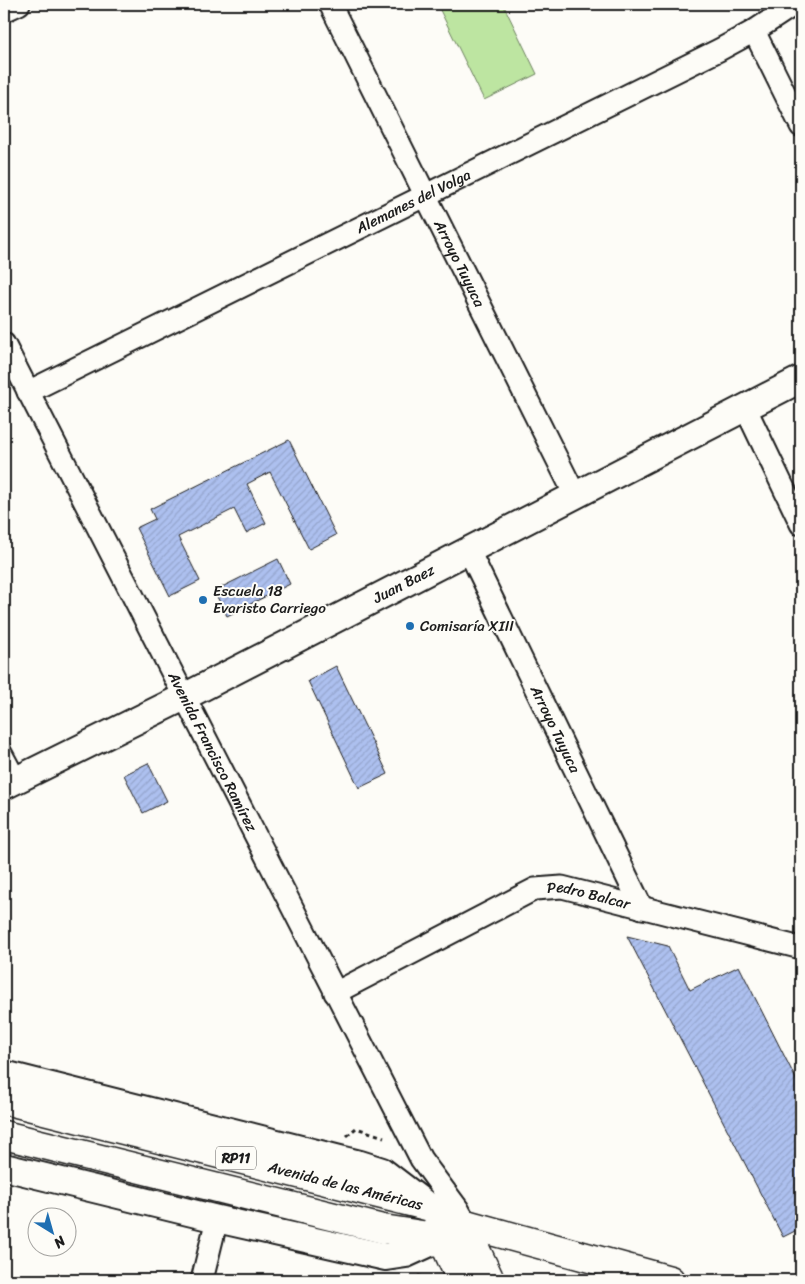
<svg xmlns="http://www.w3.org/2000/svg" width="805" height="1284" font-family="Sriracha,sans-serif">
<defs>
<pattern id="building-hatch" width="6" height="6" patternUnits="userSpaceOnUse" patternTransform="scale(1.25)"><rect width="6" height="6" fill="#adc0ef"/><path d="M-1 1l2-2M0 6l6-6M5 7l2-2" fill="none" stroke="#94a4cc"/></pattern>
</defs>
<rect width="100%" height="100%" fill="#fdfcf7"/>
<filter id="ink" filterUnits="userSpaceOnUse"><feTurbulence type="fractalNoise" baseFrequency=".02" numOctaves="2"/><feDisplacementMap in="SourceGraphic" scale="10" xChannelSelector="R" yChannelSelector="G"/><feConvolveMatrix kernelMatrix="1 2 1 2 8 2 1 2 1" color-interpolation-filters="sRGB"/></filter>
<g filter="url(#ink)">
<path fill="#bde5a1" stroke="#6c805e" d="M447,4H503L537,74L484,100L439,8Z"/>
<path fill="url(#building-hatch)" stroke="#1c1c1c" d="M289,440L336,535L309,549L270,472L247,484L266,523L246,533L234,509L178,537L200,581L170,596L136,528L155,519L150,509Z
M278,559L290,584L227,616L214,591Z
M336,666L388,774L359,788L308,681Z
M148,763L167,801L143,813L124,775Z
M627,936L668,946L690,990L739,966L801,1089V1228L783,1237Z"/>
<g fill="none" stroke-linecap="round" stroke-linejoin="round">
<defs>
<path id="service" d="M4,747L20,777"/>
<g id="minor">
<path id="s1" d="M330,4L575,495"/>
<path d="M4,11L19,4"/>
<path d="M754,31L801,126"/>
<path id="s2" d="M4,344L421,1159L458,1209L466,1224"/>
<path id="s3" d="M28,392L719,50L754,31L795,4"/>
<path d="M745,407L801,524"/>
<path id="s4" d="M469,551L642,908"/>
<path id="s5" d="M335,993L535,889L562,887L801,948"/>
<path d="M202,1280L217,1219"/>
</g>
<g id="tertiary">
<path id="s6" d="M4,786L184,697L801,379"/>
<path d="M4,1074L360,1164L382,1171L429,1207"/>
<path d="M4,1167L217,1219L386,1257L406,1254L441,1238"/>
</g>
<path id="secondary" d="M466,1224L670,1280"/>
<g id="primary">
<path id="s7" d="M4,1100L430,1207L466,1224L474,1246L490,1280"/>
<path d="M4,1135L383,1229L441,1238L474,1246"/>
<path d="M437,1227L461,1280"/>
</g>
</defs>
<use href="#service" stroke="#1c1c1c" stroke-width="14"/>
<use href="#minor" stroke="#1c1c1c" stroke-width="25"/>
<use href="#tertiary" stroke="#1c1c1c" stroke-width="30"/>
<use href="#secondary" stroke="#1c1c1c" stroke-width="31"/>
<use href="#primary" stroke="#1c1c1c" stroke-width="31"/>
<path stroke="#1c1c1c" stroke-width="3" stroke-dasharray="4 4" stroke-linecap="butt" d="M347,1136L356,1128L384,1137
M418,1276L434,1280"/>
<use href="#service" stroke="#fdfcf7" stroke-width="10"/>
<use href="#minor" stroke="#fdfcf7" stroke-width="21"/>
<use href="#tertiary" stroke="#fdfcf7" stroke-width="26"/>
<use href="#secondary" stroke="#fdfcf7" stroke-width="28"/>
<use href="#primary" stroke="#fdfcf7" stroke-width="28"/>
</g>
</g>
<g fill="#1f6fb2" stroke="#fdfcf7" stroke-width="2">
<circle cx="203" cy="600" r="5"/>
<circle cx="410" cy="626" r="5"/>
</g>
<g text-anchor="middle" stroke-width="4" stroke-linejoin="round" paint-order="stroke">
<rect fill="#fdfcf7" stroke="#605f5e" stroke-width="1" x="216" y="1146.5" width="40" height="23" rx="4"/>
<g font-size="14" font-weight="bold" fill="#1c1c1c">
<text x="236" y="1163">RP11</text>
</g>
<g font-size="15" fill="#1c1c1c" stroke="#fdfcf7">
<text dy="5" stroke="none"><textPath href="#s3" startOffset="430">Alemanes del Volga</textPath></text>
<text dy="5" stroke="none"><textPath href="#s1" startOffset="290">Arroyo Tuyuca</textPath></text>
<text dy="5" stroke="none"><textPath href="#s6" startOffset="448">Juan Baez</textPath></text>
<text dy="5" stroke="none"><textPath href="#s4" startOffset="198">Arroyo Tuyuca</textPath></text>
<text dy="5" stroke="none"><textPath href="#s2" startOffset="458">Avenida Francisco Ramírez</textPath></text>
<text dy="5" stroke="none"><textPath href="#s5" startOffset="280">Pedro Balcar</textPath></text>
<text dy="5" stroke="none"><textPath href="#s7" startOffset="352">Avenida de las Américas</textPath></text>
</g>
<g font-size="15" fill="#1c1c1c" stroke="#fdfcf7" text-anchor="start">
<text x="213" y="596">Escuela 18<tspan x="213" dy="17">Evaristo Carriego</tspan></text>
<text x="420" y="631">Comisaría XIII</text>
</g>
</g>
<rect width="805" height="1284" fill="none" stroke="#fdfcf7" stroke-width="20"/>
<rect x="10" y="10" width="785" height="1264" fill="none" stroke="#1c1c1c" stroke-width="2" filter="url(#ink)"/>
<g transform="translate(52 1232) rotate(143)"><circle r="24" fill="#fdfcf7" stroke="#a3a29f"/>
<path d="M0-4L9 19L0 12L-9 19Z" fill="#1f6fb2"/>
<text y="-8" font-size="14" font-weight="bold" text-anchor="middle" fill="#1c1c1c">N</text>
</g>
</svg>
